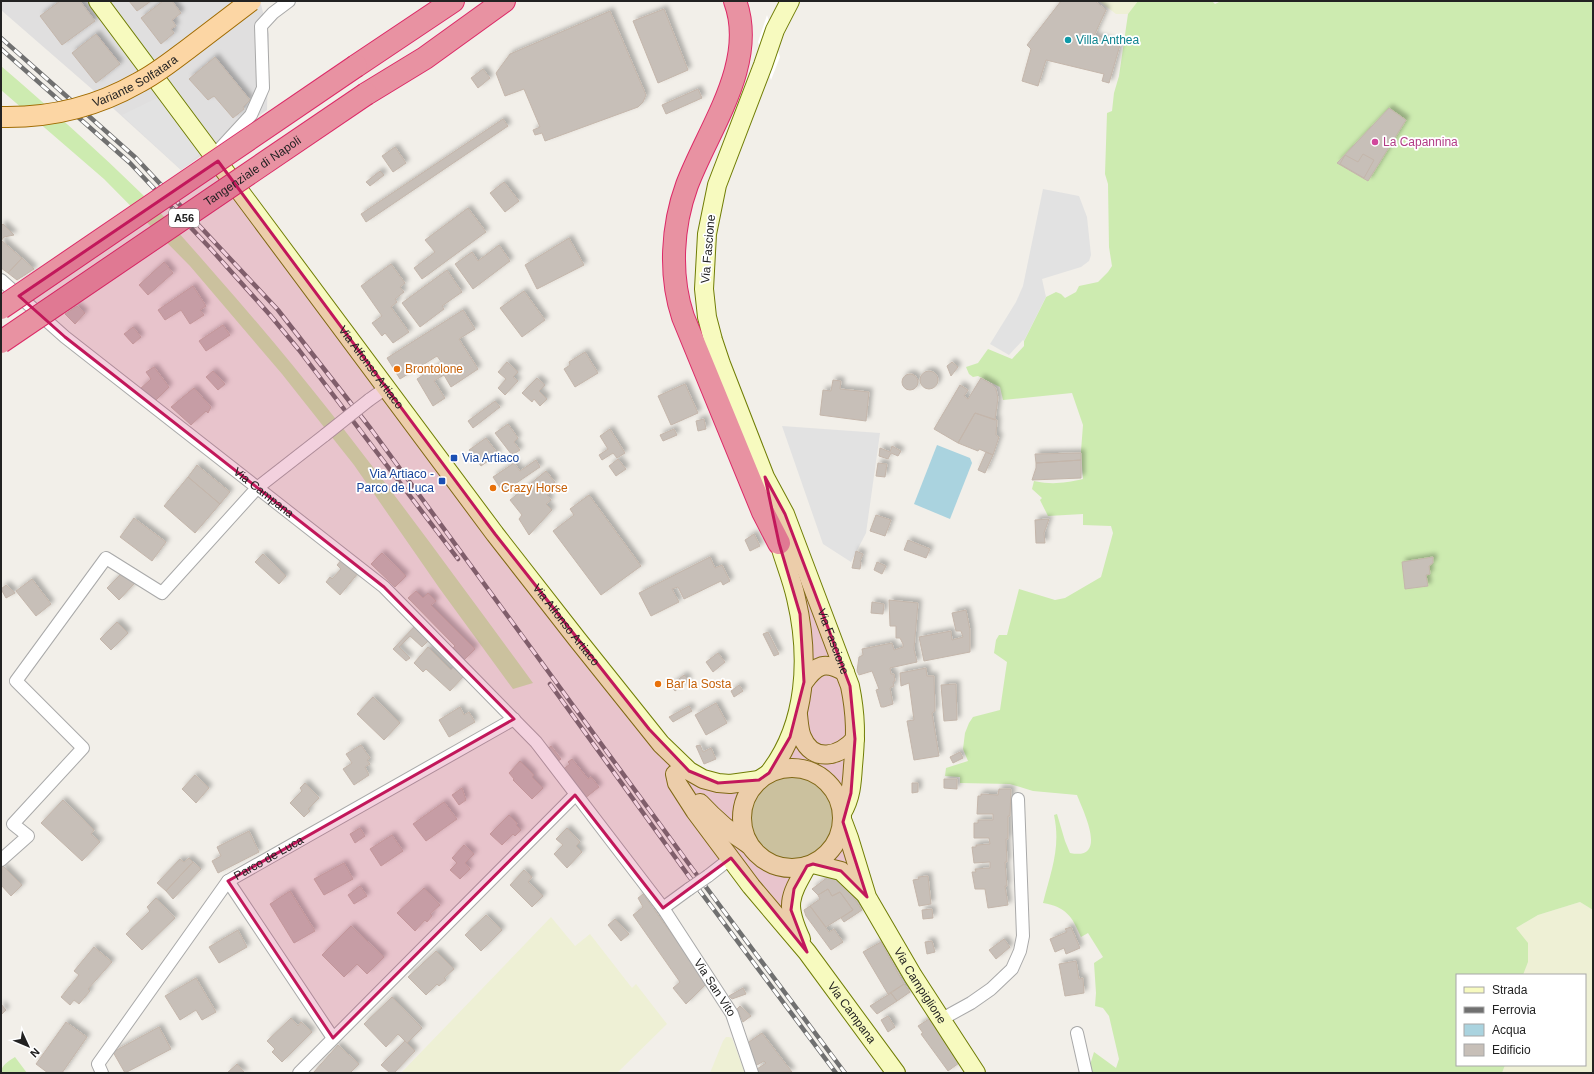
<svg xmlns="http://www.w3.org/2000/svg" width="1594" height="1074" font-family="Arial,sans-serif">
<defs>
<filter id="shadow"><feDropShadow dx="3.5" dy="-3.5" stdDeviation="2" flood-color="#0004"/></filter>
</defs>
<rect width="100%" height="100%" fill="#f2efe9"/>
<path fill="#e0dfdf" d="M1,1H260L269,34L267,110L181,170L93,90L1,10Z"/>
<path fill="#eef0d5" d="M1099,1H1138L1128,14H1116Z
M1580,902L1593,910V1073H1502L1505,1065H1585V975H1523L1528,962L1516,928L1538,915Z
M551,917L575,946L590,934L632,988L636,984L667,1024L617,1073H401Z
M726,1037H729L732,1038L745,1073H710L723,1041Z"/>
<path fill="#cdebb0" d="M1138,1H1212L1215,4L1221,1H1593V910L1580,902L1538,915L1516,928L1528,943V962L1523,975H1457V1065H1505L1502,1073H1092L1090,1065L1094,1052L1116,1068L1119,1059L1109,1016L1103,1008L1095,1006L1096,993L1094,963L1103,957L1088,933L1081,937C1072,916 1066,907 1043,903C1051,871 1061,848 1054,815L1057,814L1065,841L1070,853C1109,861 1083,811 1077,795L1033,791L1010,784L960,783V777L945,776L946,768L968,761L963,749L965,733L969,723L973,717L1000,710L1007,662L994,653L996,640L999,635H1007L1019,589L1055,600L1065,598L1101,577L1113,533L1111,526L1083,525V514L1048,516L1040,500L1042,498L1032,489L1034,481C1053,485 1064,483 1083,479L1081,451L1083,425L1072,393L1003,400L1000,387L978,376L973,377L969,374L966,367L978,363L988,349L1012,359L1024,346V341L1046,297L1056,292L1061,294L1065,298L1076,292L1079,286L1098,282L1108,272L1112,266L1109,247L1108,184L1105,174L1107,113L1112,111L1114,93L1119,76L1128,14Z
M1,66C50,108 98,151 144,196C176,228 205,263 235,297C342,420 437,552 533,683L513,689L440,589L354,465L282,374L190,266L104,179L1,90Z
M750 818a42 42 0 1 1 84 0a42 42 0 1 1-84 0Z
M15,1057L27,1073H1C1,1065 9,1061 15,1057Z"/>
<path fill="#e2e2e2" d="M157,98L203,151L181,170L122,115Z
M1043,189L1079,196L1087,217L1091,255L1089,261L1081,267L1042,279L1046,297L1024,341L1023,340L1009,355L990,344L1016,302L1023,286Z
M782,426L880,433L866,533L851,562L823,544Z"/>
<path fill="#aad3df" d="M937,445L970,458L972,463L950,519L914,504Z"/>
<path fill="#fff" d="M767,15L780,57L771,80L758,42Z"/>
<path fill="#c7bfb8" stroke="#c4b6ab" filter="url(#shadow)" d="M60,1H80L95,21L62,45L40,16Z
M129,1H151L137,11Z
M163,1H172L181,13L172,20L176,26L171,29L174,33L161,44L141,18Z
M1061,1H1095L1106,10L1094,36L1120,45L1109,83L1102,81L1104,74L1046,60L1038,86L1022,81L1031,49L1027,45Z
M664,9L688,70L658,83L633,21Z
M610,11L646,95L643,102L638,107L545,141L542,133L535,135L533,130L540,127L524,89L505,96L496,73L510,54Z
M96,34L120,64L96,83L72,53Z
M215,57L250,100L243,107L244,109L233,118L214,96L208,100L189,79Z
M483,69L490,78L478,88L471,78Z
M698,89L702,98L666,114L662,105Z
M1389,108L1406,120L1368,181L1337,163Z
M503,119L508,126L366,222L361,214Z
M395,147L406,163L393,172L382,156Z
M1363,154L1374,160L1364,178L1340,164L1345,155L1358,162Z
M380,171L384,175L370,186L366,182Z
M504,182L519,201L505,212L490,193Z
M468,208L486,232L422,279L414,268L435,252L425,240Z
M3,224L14,235L4,237L1,241V226Z
M569,238L584,265L537,289L525,265Z
M1,240L22,258L8,273L1,268Z
M499,245L510,261L473,289L455,264L472,252L478,261Z
M22,258L34,269L17,280L8,273Z
M164,262L173,273L148,295L139,285Z
M391,264L405,283L400,287L404,292L395,299L397,302L391,307L409,332L393,343L385,333L382,336L372,323L382,316L361,286Z
M447,270L462,292L442,306L444,309L420,327L402,303Z
M193,286L206,306L200,310L204,315L190,324L181,310L165,320L158,310Z
M524,291L545,320L522,337L500,308Z
M77,306L85,313L75,324L65,314Z
M463,310L475,329L459,339L478,369L451,387L444,375L434,381L445,398L433,406L417,379L442,363L437,356L400,379L387,358Z
M223,325L230,335L206,351L199,341Z
M133,327L141,337L133,344L124,334Z
M585,352L598,373L575,387L564,369L570,365L569,362Z
M507,362L518,372L513,377L518,381L505,395L498,388L506,379L498,372Z
M952,362L958,367L951,376L947,366Z
M154,367L169,387L155,401L140,389L151,379L146,372Z
M213,371L225,384L218,390L206,377Z
M920 380a9 9 0 1 1 18 0a9 9 0 1 1-18 0Z
M902 382a8 8 0 1 1 16 0a8 8 0 1 1-16 0Z
M537,378L545,385L539,391L547,399L540,406L534,399L532,402L522,393Z
M981,378L993,385L996,389L998,398L995,420L975,413L958,443L934,429L960,385L968,390L964,396L968,399Z
M833,380L841,381L840,389L869,392L866,421L820,415L823,390L831,391Z
M685,384L698,413L671,425L658,396Z
M194,388L211,407L208,413L206,411L191,425L171,407Z
M495,401L500,407L473,428L468,421Z
M975,413L997,420L996,435L999,437L993,455L979,449L978,451L958,443Z
M704,419L706,429L698,431L696,421Z
M508,424L518,438L514,442L520,450L512,455L495,433Z
M610,429L625,453L617,458L613,453L602,460L599,455L608,449L600,436Z
M674,429L677,435L663,441L660,435Z
M486,438L498,454L481,466L469,450Z
M892,446L901,451L898,456L891,453L888,459L879,456L880,448L890,452Z
M986,452L993,455L985,473L978,470Z
M1081,453V460L1036,463L1035,454Z
M618,459L626,469L616,476L609,466Z
M536,460L540,467L503,492L493,477L514,463L520,471Z
M1081,460V478L1032,480L1036,468V463Z
M878,463L887,464L885,477L876,476Z
M197,465L230,492L220,504L188,477Z
M546,471L555,482L550,486L553,490L547,495L551,500L546,504L552,510L529,535L519,519L522,515L510,500Z
M188,477L220,504L195,533L164,506Z
M589,495L641,566L601,595L553,531L574,515L570,509Z
M876,515L891,520L885,536L870,531Z
M134,518L166,542L152,561L120,537Z
M1049,519L1044,533L1045,543H1036L1035,520Z
M754,534L760,546L750,551L745,540Z
M908,540L930,549L926,558L904,550Z
M856,551L863,554L860,561L861,562L860,569L852,568Z
M382,553L406,576L395,587L371,564Z
M263,554L286,576L279,584L255,562Z
M710,557L715,568L722,565L730,581L723,585L721,581L684,599L678,587L672,589L679,602L651,616L639,593Z
M1433,557V563L1429,566L1430,574L1426,575L1428,586L1405,589L1402,562Z
M343,558L359,572L340,595L326,582L330,577L332,579L341,569L337,565Z
M877,562L886,566L882,574L874,570Z
M123,572L135,583L119,600L107,588Z
M32,579L51,604L36,616L16,591Z
M6,585L15,593L6,598L1,589Z
M416,591L423,598L428,593L436,601L431,605L475,649L464,660L453,648L455,646L408,598Z
M889,600L918,603L914,649L917,662L890,668L891,674H894L895,681L893,682L894,686L890,688L893,704L884,707H881L876,690L879,689L872,671L859,675L857,671L859,657L863,655L862,649L892,643L894,650L903,647V644L900,638H896V626H890Z
M872,602L884,604L883,614L871,613Z
M966,610L970,630V652L924,661L919,637L951,631L952,640L963,637L961,631H956L952,613Z
M117,622L128,633L111,650L100,639Z
M415,626L429,640L422,647L410,636L399,647L410,658L406,661L393,649Z
M768,632L779,654L774,656L763,634Z
M428,647L451,670L454,667L464,676L450,691L426,669L423,672L414,663Z
M718,653L725,662L713,672L706,662Z
M926,668L927,676H934L935,711L932,713L939,756L914,760L907,721L914,720L909,683L901,686L900,673Z
M684,675L689,680L675,691L671,685Z
M956,684L957,720L944,721L941,685Z
M739,685L743,691L734,697L731,691Z
M373,697L400,723L384,740L357,714Z
M716,703L727,723L706,735L695,715Z
M689,706L692,711L673,722L669,717Z
M460,707L464,715L469,712L475,722L449,737L439,720Z
M361,745L370,758L367,760L370,764L365,767L369,775L354,785L343,769L352,763L346,754Z
M700,745L703,752L711,748L716,759L704,764L696,746Z
M551,746L561,759L557,762L546,750Z
M960,752L963,758L953,763L950,757Z
M572,759L588,779L591,777L599,787L584,799L562,770L570,764L568,762Z
M520,761L534,775L532,777L543,788L532,799L513,780L514,779L509,773Z
M195,775L209,788L196,803L182,789Z
M944,779H957V789L944,788Z
M305,783L319,798L308,809L310,811L304,817L290,803L302,791L300,788Z
M912,783H918V792L912,793Z
M462,788L466,800L459,805L452,795Z
M999,789H1011L1010,816H1008V839H1006L1007,862H1005L1007,886H1005L1008,905L988,908L985,889H975L972,872H976L975,869L990,868V862L974,863L972,847H976V845L990,844L989,838H974V823H978V820H993V814H977L978,796H981V794L998,795Z
M63,800L94,830L91,834L100,842L82,861L41,823Z
M444,802L457,819L426,841L413,824Z
M509,815L517,823L516,825L521,830L515,836L513,834L502,845L490,834Z
M360,828L365,836L355,843L350,834Z
M567,828L580,842L576,846L582,852L567,868L554,854L563,845L556,839Z
M249,831L259,852L218,873L212,861L221,856L217,847Z
M392,835L403,851L381,866L370,849Z
M464,845L474,854L465,863L470,869L460,879L450,870L457,863L452,858Z
M189,858L193,862L166,891L157,883L180,859L184,862Z
M193,862L201,869L173,899L166,891Z
M344,863L353,879L324,895L314,879Z
M2,865L22,885L11,896L1,885Z
M524,870L532,877L528,882L543,896L532,907L510,885Z
M928,876L931,904L919,906L913,880L919,879L918,877Z
M828,877L838,880L845,885L862,910L844,922L841,918L853,910L840,892L832,896L828,889L818,895L812,889Z
M360,886L367,896L354,904L348,895Z
M424,888L440,905L430,914L432,916L427,922L425,920L415,931L397,913Z
M828,889L832,896L840,892L853,910L826,927L810,906L820,899L818,895Z
M290,891L315,931L294,943L270,904Z
M643,894L707,983L686,1004L673,988L680,982L633,915L643,907L638,898Z
M156,898L175,918L142,950L126,934L150,911L147,907Z
M810,906L829,932L834,929L843,942L831,950L806,916L804,910Z
M932,909L933,918L923,919L922,910Z
M486,915L502,930L481,951L465,935Z
M615,919L629,934L621,941L608,925Z
M351,926L384,957L367,974L357,964L344,977L322,955Z
M1071,927L1080,948L1066,954L1064,948L1055,952L1050,939L1067,932L1065,929Z
M238,930L247,947L219,963L209,947Z
M1004,939L1010,947L996,959L989,950Z
M932,941L935,952L927,954L925,942Z
M881,942L904,984L888,994L863,952Z
M94,947L112,962L88,989L90,991L79,1004L74,1000L70,1005L61,997L79,975L74,971Z
M436,951L454,969L444,978L446,980L439,986L437,984L426,995L408,977Z
M1076,961L1079,979L1083,978L1084,993L1065,996L1059,964Z
M196,978L216,1012L202,1020L196,1010L180,1020L165,996Z
M904,984L910,992L897,1001L891,993Z
M743,988L746,994L732,999L729,996Z
M891,993L897,1001L877,1014L870,1006Z
M392,997L422,1028L407,1043L398,1034L386,1047L364,1024Z
M1,1004L6,1010L1,1015Z
M740,1006L751,1016L743,1022L737,1009Z
M888,1016L895,1027L888,1032L881,1020Z
M291,1018L298,1026L301,1022L312,1032L282,1062L272,1052L275,1049L267,1041Z
M929,1019L959,1063L948,1071L921,1034L923,1033L918,1026Z
M66,1022L87,1037L62,1073H48L36,1064Z
M159,1027L171,1049L125,1073L113,1052Z
M762,1033L792,1072L759,1073L757,1069L766,1063L764,1061L757,1065L753,1062L746,1044Z
M405,1041L415,1051L394,1073H390L381,1065Z
M338,1045L359,1064L350,1073H313Z
M237,1064L245,1073H227Z"/>
<g fill="none" stroke-linecap="round" stroke-linejoin="round">
<defs>
<g id="street">
<path d="M216,153L251,115L263,88L261,26L273,13L289,1"/>
<path id="s1" d="M1,280L65,337L384,587L536,742L663,908L689,889"/>
<path d="M369,400L386,388"/>
<path d="M1,860L28,836L13,824L83,748L16,681L106,558L162,593L257,488L325,435"/>
<path d="M708,876L731,858"/>
<path d="M228,881L333,1038"/>
<path id="s2" d="M663,908L732,1014L752,1073"/>
<path d="M942,1019L971,1003L991,989L1012,969L1020,951L1023,936L1018,799"/>
<path d="M1077,1033L1086,1073"/>
<path id="s3" d="M102,1073L98,1064L228,881L514,719"/>
<path d="M299,1073L575,795"/>
</g>
<g id="secondary">
<path id="s4" d="M98,1L495,534L577,639L661,744L689,771L703,779L718,783L730,784L759,780"/>
<path id="s5" d="M790,1L775,30L763,65L717,185L707,234L704,289L707,317L713,340L721,364L765,477L785,514L850,686C856,715 856,736 853,766C852,783 851,798 842,813"/>
<path d="M804,682C817,664 825,661 845,672"/>
<path d="M798,715C799,722 799,730 802,737C813,764 840,756 855,739"/>
<circle cx="792" cy="818" r="50"/>
<path d="M769,773C807,724 810,657 796,598C791,575 781,554 776,531"/>
<path id="s6" d="M675,774L677,783L695,811L751,886L807,952L896,1073"/>
<path d="M700,803C714,818 731,833 748,844"/>
<path id="s7" d="M843,822L849,838L867,897L913,976L976,1073"/>
<path d="M813,864L841,871L864,893"/>
<path d="M801,939C785,904 789,898 807,866"/>
</g>
<path id="highway" d="M735,1C758,63 708,129 687,185C672,226 669,275 683,317L763,512L779,543
M356,66L453,1
M366,94L425,58L504,1"/>
</defs>
<use href="#street" stroke="#a9a9a9" stroke-width="14"/>
<use href="#secondary" stroke="#707d05" stroke-width="20"/>
<use href="#highway" stroke="#dc2a67" stroke-width="24"/>
<use href="#street" stroke="#fff" stroke-width="12"/>
<use href="#secondary" stroke="#f7fabf" stroke-width="18"/>
<use href="#highway" stroke="#e892a2" stroke-width="22"/>
<defs>
<path id="rail" d="M1,38L136,158L278,310L371,429L694,871L845,1073
M1,49L130,163L210,248L270,315L299,350L458,559
M550,684L688,875L836,1073"/>
</defs>
<use href="#rail" stroke="#707070" stroke-width="4.5"/>
<use href="#rail" stroke="#fff" stroke-width="3" stroke-dasharray="9" stroke-linecap="butt"/>
<defs>
<path id="street-bridge" d="M325,435L369,400
M689,889L708,876"/>
<g id="primary-bridge">
<path id="s8" d="M1,117C49,118 96,107 138,83C156,74 172,61 188,49C209,33 230,17 251,1"/>
</g>
<g id="highway-bridge">
<path d="M1,308L356,66"/>
<path id="s9" d="M1,342L366,94"/>
</g>
</defs>
<use href="#street-bridge" stroke="#a9a9a9" stroke-width="14" stroke-linecap="butt"/>
<use href="#primary-bridge" stroke="#a06b00" stroke-width="22" stroke-linecap="butt"/>
<use href="#highway-bridge" stroke="#dc2a67" stroke-width="24" stroke-linecap="butt"/>
<use href="#street-bridge" stroke="#fff" stroke-width="12"/>
<use href="#primary-bridge" stroke="#fcd6a4" stroke-width="20"/>
<use href="#highway-bridge" stroke="#e892a2" stroke-width="22"/>
</g>
<path fill="#c2185b" fill-opacity="0.2" stroke="#c2185b" stroke-width="3" stroke-linejoin="round" d="M218,161L495,534L649,729L689,771L718,783L759,780L769,773L790,737L804,682L800,614L779,543L765,477L785,514L850,686L855,739L851,793L843,822L867,897L841,871L813,864L807,866L794,889L791,910L807,952L731,858L663,908L575,795L333,1038L228,881L514,719L384,587L65,337L19,296Z"/>
<circle fill="#0f9aa8" stroke="#fff" stroke-width="1.5" cx="1068" cy="40" r="4"/>
<circle fill="#d1479c" stroke="#fff" stroke-width="1.5" cx="1375" cy="142" r="4"/>
<g fill="#e8710a" stroke="#fff" stroke-width="1.5">
<circle cx="397" cy="369" r="4"/>
<circle cx="493" cy="488" r="4"/>
<circle cx="658" cy="684" r="4"/>
</g>
<g fill="#1a4fb4" stroke="#fff" stroke-width="1.5">
<rect x="450" y="454" width="8" height="8" rx="2"/>
<rect x="438" y="477" width="8" height="8" rx="2"/>
</g>
<g text-anchor="middle" stroke-width="3.5" stroke-linejoin="round" paint-order="stroke">
<rect fill="#fff" stroke="#646464" stroke-width="1" x="169" y="209" width="30" height="18" rx="3"/>
<g font-size="11" font-weight="bold" fill="#222">
<text x="184" y="222">A56</text>
</g>
<g font-size="12" fill="#0d838f" stroke="#fff" text-anchor="start">
<text x="1076" y="44">Villa Anthea</text>
</g>
<g font-size="12" fill="#222" stroke="#fff">
<text dy="4" stroke="none"><textPath href="#s8" startOffset="141">Variante Solfatara</textPath></text>
<text dy="4" stroke="none"><textPath href="#s9" startOffset="304">Tangenziale di Napoli</textPath></text>
<text transform="translate(708 249) rotate(-85)" y="4">Via Fascione</text>
<text dy="4" stroke="none"><textPath href="#s4" startOffset="457">Via Alfonso Artiaco</textPath></text>
<text dy="4" stroke="none"><textPath href="#s1" startOffset="338">Via Campana</textPath></text>
<text dy="4" stroke="none"><textPath href="#s4" startOffset="780">Via Alfonso Artiaco</textPath></text>
<text dy="4" stroke="none"><textPath href="#s5" startOffset="680">Via Fascione</textPath></text>
<text dy="4" stroke="none"><textPath href="#s3" startOffset="281">Parco de Luca</textPath></text>
<text dy="4" stroke="none"><textPath href="#s7" startOffset="182">Via Campiglione</textPath></text>
<text dy="4" stroke="none"><textPath href="#s2" startOffset="95">Via San Vito</textPath></text>
<text dy="4" stroke="none"><textPath href="#s6" startOffset="298">Via Campana</textPath></text>
</g>
<g font-size="12" fill="#b23c85" stroke="#fff" text-anchor="start">
<text x="1383" y="146">La Capannina</text>
</g>
<g font-size="12" fill="#c56008" stroke="#fff" text-anchor="start">
<text x="405" y="373">Brontolone</text>
<text x="501" y="492">Crazy Horse</text>
<text x="666" y="688">Bar la Sosta</text>
</g>
<g font-size="12" fill="#164399" stroke="#fff" text-anchor="start">
<text x="462" y="462">Via Artiaco</text>
<text x="434" y="478" text-anchor="end">Via Artiaco -<tspan x="434" dy="14">Parco de Luca</tspan></text>
</g>
</g>
<rect width="1594" height="1074" fill="none" stroke="#222222" stroke-width="4"/>
<rect x="1456" y="974" width="130" height="92" fill="#ffffff" stroke="#a7a7a7"/>
<rect x="1464" y="987" width="20" height="6" fill="#f7fabf" stroke="#a7a7a7"/>
<text x="1492" y="994" font-size="12" fill="#222222">Strada</text>
<rect x="1464" y="1007" width="20" height="6" fill="#707070" stroke="#a7a7a7"/>
<text x="1492" y="1014" font-size="12" fill="#222222">Ferrovia</text>
<rect x="1464" y="1024" width="20" height="12" fill="#aad3df" stroke="#a7a7a7"/>
<text x="1492" y="1034" font-size="12" fill="#222222">Acqua</text>
<rect x="1464" y="1044" width="20" height="12" fill="#c7bfb8" stroke="#a7a7a7"/>
<text x="1492" y="1054" font-size="12" fill="#222222">Edificio</text>
<g transform="translate(28 1046) rotate(134)" stroke="#ffffff" stroke-width="3" paint-order="stroke">
<path d="M0-3L7 15L0 10L-7 15Z" fill="#222222"/>
<text y="-6" font-size="11" font-weight="bold" text-anchor="middle" fill="#222222">N</text>
</g>
</svg>
